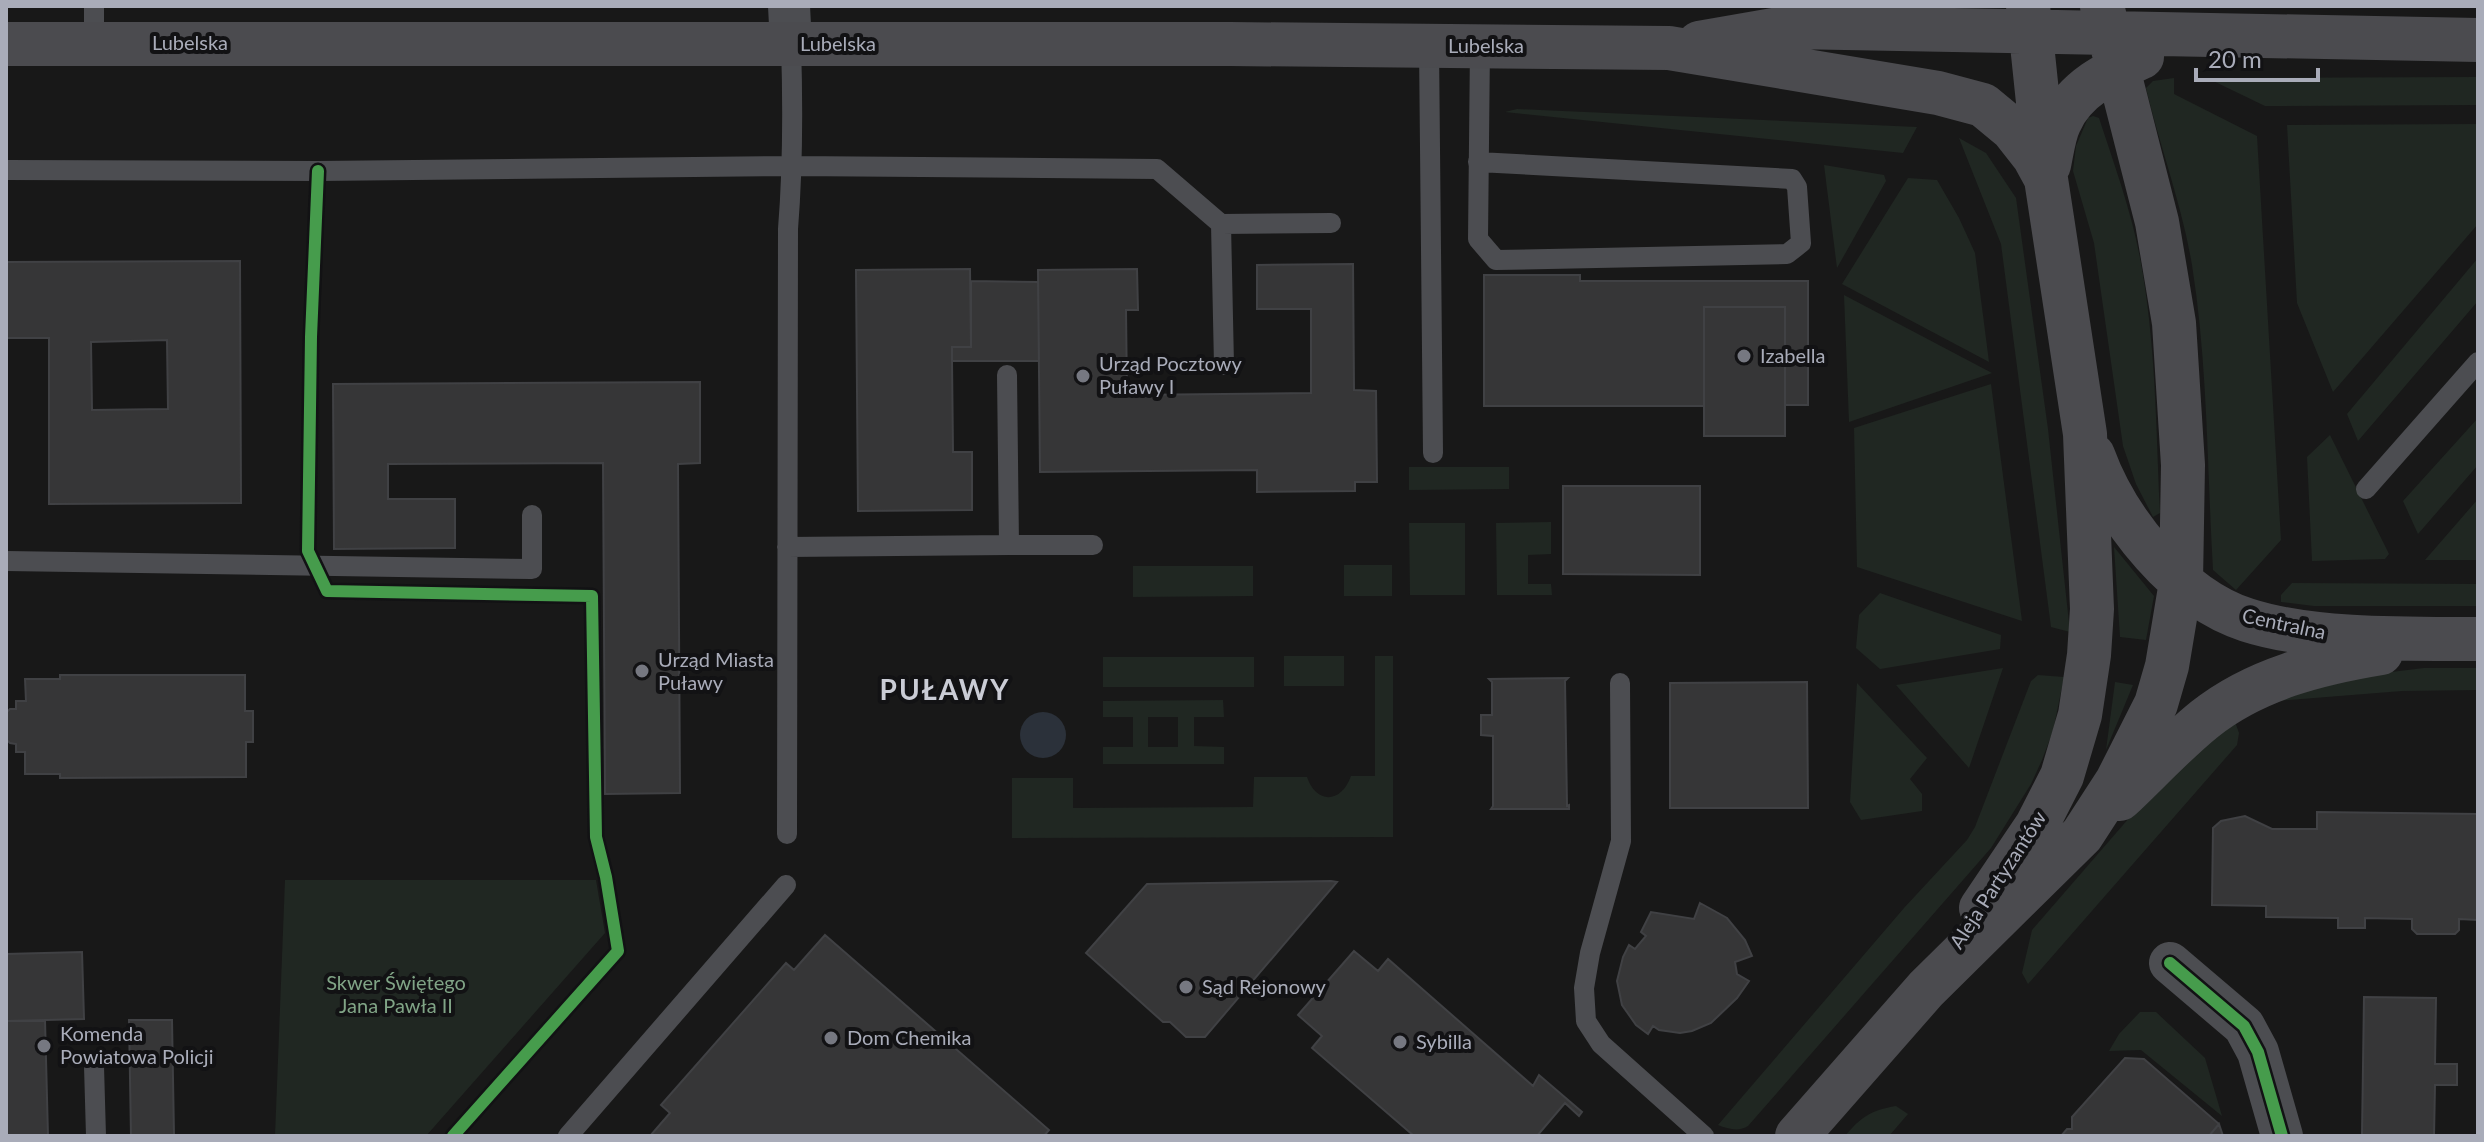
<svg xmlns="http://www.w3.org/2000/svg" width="2484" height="1142" font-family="Lato,sans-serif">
<rect width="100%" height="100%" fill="#181818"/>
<path fill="#202722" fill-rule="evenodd" d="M2478,77V105L2265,106L2207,78Z
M2174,78V94L2257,136L2281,540L2236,590L2213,570C2207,469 2208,365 2192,265C2182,205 2160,147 2146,88L2153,81Z
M1517,109L1917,127L1903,153L1505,112Z
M2093,116L2099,118C2114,164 2131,210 2140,258C2156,342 2156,428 2160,513L2153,517L2136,484L2123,446L2094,243L2073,171L2076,146L2088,118Z
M2478,124V224L2333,392L2297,303L2287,125Z
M1959,138L1986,153L2016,198L2048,429L2070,632L2051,627L2001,244Z
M1824,165L1884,175L1886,181L1837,268Z
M1908,178L1937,180L1959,218L1975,253L1989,362L1842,284Z
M2478,258V301L2358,441L2347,414Z
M1844,295L1992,373L1849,422Z
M1991,384L2022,621L1857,567L1854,428Z
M2478,418V465L2418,534L2403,501Z
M2330,435L2389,554L2385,559L2312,561L2307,457Z
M1409,467H1509V489L1409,490Z
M2478,499V560H2425Z
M1551,522V554L1528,555V584H1551L1552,595H1497L1496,523Z
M1409,523H1465V595H1410Z
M2114,547L2154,596L2146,640L2120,637Z
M1344,565H1392V596H1344Z
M1133,566H1253V596L1133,597Z
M2292,583L2478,584V606H2314L2281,602V595Z
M1880,593L2001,635L2000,649L1880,669L1856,648L1859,615Z
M1284,656H1344V686H1284Z
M1375,656H1393V837L1012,838V778H1073V808L1253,807L1254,777H1307C1316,804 1341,804 1351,776H1375Z
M1103,657H1254V687H1103Z
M2003,668L1969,768L1896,685Z
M2424,668H2478V690L2402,691L2276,701L2287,694L2375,674Z
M2038,675L2064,677L2053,731L2042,760L2031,784L1991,848L1748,1126C1739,1132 1728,1129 1718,1125L1904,908L1967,840L1975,827L2031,681Z
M2115,682L2133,685L2106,750Z
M1857,683L1927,758L1910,779L1922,794V811L1861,820L1850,802Z
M1223,700L1224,717H1194V746L1224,747V764H1103V747H1133V717H1103V701ZM1148,717H1178V747H1148Z
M2234,719L2239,733L2237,745L2028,984L2022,973L2032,930L2162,780Z
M285,880H596L605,933L426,1136H275Z
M2140,1012H2156L2205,1058L2222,1116L2141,1050L2109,1051L2119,1034Z
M1896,1106L1908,1114L1889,1136H1845C1861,1117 1871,1110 1896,1106Z"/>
<path fill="#2b313a" d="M1020 735a23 23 0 1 1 46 0a23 23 0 1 1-46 0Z"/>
<path fill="#363637" stroke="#404144" stroke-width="2" fill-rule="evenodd" d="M240,261L241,503L49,504V338H6V262ZM167,340L168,409L92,410L91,342Z
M1353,264L1354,390L1376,391L1377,482H1355V491L1257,492V470L1040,472L1038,270L1137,269L1138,310H1126L1127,395L1311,393V309H1257V265Z
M970,269L971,347H952V361L953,452H972V510L858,511L856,270Z
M1484,275H1580V281H1808V405H1785V307H1704V406H1484Z
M971,281L1038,282L1039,361H952V347H971Z
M1704,307H1785V436H1704Z
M700,382V463L678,464L680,793L605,794L603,463L388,464V499H455V548L334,549L333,384Z
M1563,486H1700V575L1563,574Z
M60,675H245V711H253V742H246V777L60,778V774H25V752H16V744L10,743L6,739V713L10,709H16V701H26L25,679H60Z
M1568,678L1565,681L1567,806L1569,805V809H1491L1493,806V736L1481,735V715H1492V682L1489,679Z
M1807,682L1808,808H1670V683Z
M2317,812L2478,814V920L2459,919V930L2455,934H2417L2412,929V919L2365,918V928H2338V918L2266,917V906L2212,905L2213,828L2221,821L2245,816L2272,829H2317Z
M1331,881L1337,882L1205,1037H1186L1170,1022H1163L1086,953L1147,884Z
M1700,903L1727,918L1745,940L1752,956L1735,962L1737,974L1749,981L1737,998L1711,1023L1692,1031L1680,1033L1659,1030L1653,1026L1648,1034L1636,1025L1622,1005L1617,981L1623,957L1629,945L1635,949L1646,936L1641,932L1651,912L1694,919Z
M825,935L1049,1130L1044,1136H650L670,1113L661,1105L786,963L794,970Z
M1354,951L1378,971L1388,959L1533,1086L1539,1075L1582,1112L1579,1116L1565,1103L1537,1136H1414L1312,1048L1322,1036L1298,1015Z
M82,952L84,1019L6,1021V954Z
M2364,997L2436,998L2435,1064H2457V1085H2435L2434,1136H2362Z
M45,1020L48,1136H6V1021Z
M129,1020H172L174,1136H131Z
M2125,1058L2144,1059L2219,1124L2209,1136H2061L2067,1129H2072V1117Z
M2219,1124L2223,1136H2209Z"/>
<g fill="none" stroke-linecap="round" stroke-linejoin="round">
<path stroke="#4c4d51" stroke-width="20" d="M94,6V44
M1429,46L1433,453
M1478,162L1792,179L1797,187L1801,243L1787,254L1496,260L1478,239L1480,46
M6,170L318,171L793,166L1157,169L1221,224L1224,365
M1221,224L1331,223
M2366,489L2478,362
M1009,545H1093
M787,547L1009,545L1007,375
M6,561L532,569V515
M1620,683L1621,841L1590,953L1584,988L1586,1021L1601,1044L1704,1136
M787,834L788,229C793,167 793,106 791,44
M94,1066L96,1136
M568,1136L786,885"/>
<path stroke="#4c4d51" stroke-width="42" d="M789,6L791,44
M2170,963L2244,1026L2258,1052L2282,1136"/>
<path stroke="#4b4b4f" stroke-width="44" d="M1699,43L1791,27L2478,40
M6,44H1230L1669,48L1938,93L1983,105L2012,129L2034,157L2046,179
M2049,165C2052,151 2054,134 2060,122C2075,88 2110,72 2142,57
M2093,455C2117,521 2178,598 2247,620C2312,641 2409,639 2478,639
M2120,799C2148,773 2175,743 2205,719C2255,679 2320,663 2381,653
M1981,908L2037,825L2062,776L2080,715L2089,655L2092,609L2085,434L2046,179L2028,6
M1797,1136L1926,989L2082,835L2117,781L2156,704L2167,666L2181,582L2183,465L2174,323L2157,222L2102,6"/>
<defs>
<path id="cycleway" d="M318,171L311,337L308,551L327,591L592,596L596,837L606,877L618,951L453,1136
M2170,963L2244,1026L2258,1052L2282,1136"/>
</defs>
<use href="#cycleway" stroke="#121214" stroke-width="17"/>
<use href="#cycleway" stroke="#469c4c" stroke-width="12"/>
</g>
<g fill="#767881" stroke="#121214" stroke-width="3">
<circle cx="1744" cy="356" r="8"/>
<circle cx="1083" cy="376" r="8"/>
<circle cx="642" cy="671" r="8"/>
<circle cx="1186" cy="987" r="8"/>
<circle cx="831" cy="1038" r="8"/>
<circle cx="1400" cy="1042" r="8"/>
<circle cx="44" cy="1046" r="8"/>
</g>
<g text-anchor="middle" stroke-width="8" stroke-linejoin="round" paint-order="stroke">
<g font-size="20" fill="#a9acb9" stroke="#121214">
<text x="190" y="50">Lubelska</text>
<text x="838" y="51">Lubelska</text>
<text x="1486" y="53">Lubelska</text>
<text transform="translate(2284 624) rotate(12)" y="7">Centralna</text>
<text transform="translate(1998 880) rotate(-57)" y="7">Aleja Partyzantów</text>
</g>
<g font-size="20" fill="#a9acb9" stroke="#121214" text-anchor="start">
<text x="1760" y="363">Izabella</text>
<text x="1099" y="371">Urząd Pocztowy<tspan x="1099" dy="23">Puławy I</tspan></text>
<text x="658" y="667">Urząd Miasta<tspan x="658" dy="23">Puławy</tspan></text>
<text x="1202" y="994">Sąd Rejonowy</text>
<text x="60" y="1041">Komenda<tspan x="60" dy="23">Powiatowa Policji</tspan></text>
<text x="847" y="1045">Dom Chemika</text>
<text x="1416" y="1049">Sybilla</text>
</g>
<g font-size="20" fill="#80a486" stroke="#121214">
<text x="396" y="990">Skwer Świętego<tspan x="396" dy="23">Jana Pawła II</tspan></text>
</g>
<g font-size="28" font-weight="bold" letter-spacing="2" fill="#caccd5" stroke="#121214">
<text x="945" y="700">PUŁAWY</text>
</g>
</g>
<rect width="2484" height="1142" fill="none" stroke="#a9acb9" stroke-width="16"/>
<path d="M2196 68v12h122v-12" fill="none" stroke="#a9acb9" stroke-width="4"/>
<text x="2208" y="68" font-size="24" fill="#a9acb9" stroke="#121214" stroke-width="6" paint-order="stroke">20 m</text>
</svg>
